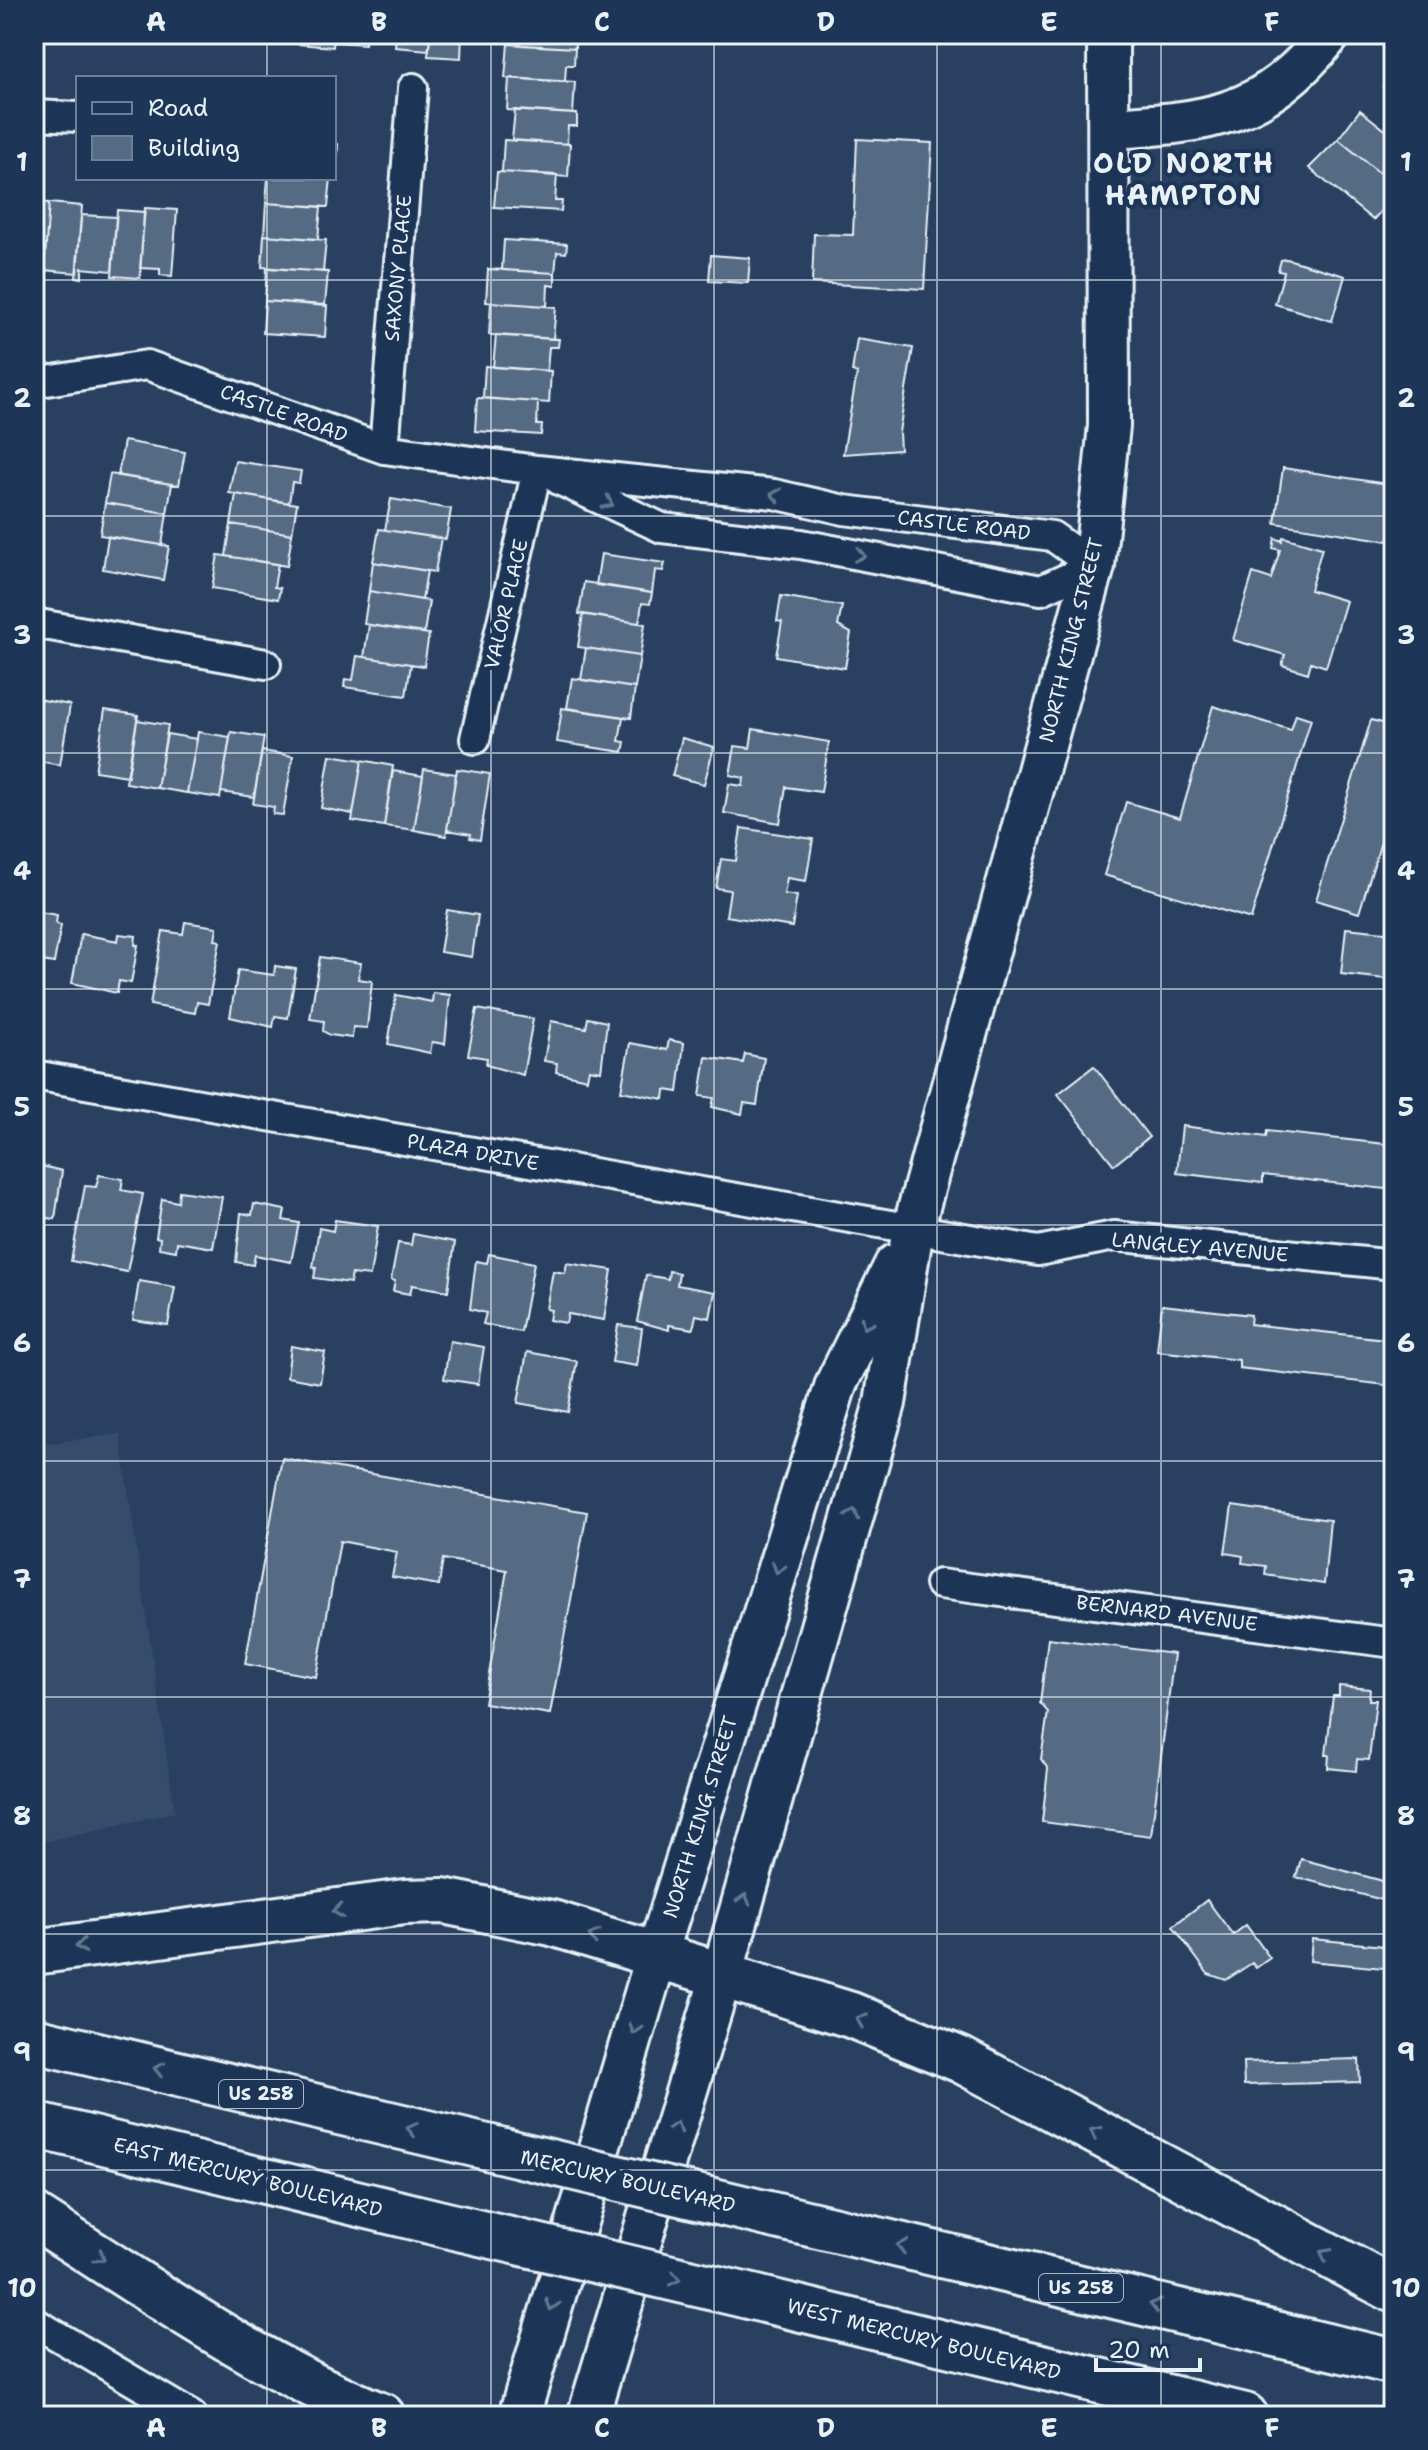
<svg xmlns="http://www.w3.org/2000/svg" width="1428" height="2450" font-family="'Shantell Sans',sans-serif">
<rect width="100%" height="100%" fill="#294061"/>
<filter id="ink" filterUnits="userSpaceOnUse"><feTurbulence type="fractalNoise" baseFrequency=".0125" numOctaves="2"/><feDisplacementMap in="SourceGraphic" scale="16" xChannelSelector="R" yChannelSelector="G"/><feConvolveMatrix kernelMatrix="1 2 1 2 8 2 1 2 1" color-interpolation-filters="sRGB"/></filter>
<g filter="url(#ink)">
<path fill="#364d6b" d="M120,1434L175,1812L34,1844V1445Z"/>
<path fill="#556a83" stroke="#e8f1f8" stroke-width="2" d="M299,34H334L333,47L298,44Z
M334,34H366L365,44L333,42Z
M366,34H396V39L366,37Z
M396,34H430L429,50L395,47Z
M430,34H462L461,58L428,56Z
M521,34H575V48L520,45Z
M508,44L575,48L574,65H566L565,82L505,78Z
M1394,74V96L1383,87Z
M509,78L575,82L573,114L507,110Z
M515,110L577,114V126H568L567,144L512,140Z
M1360,110L1394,137V185L1338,139Z
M857,139L932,143L924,289L812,283L814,234L853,235Z
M1338,139L1394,185V196L1373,220L1309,168Z
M504,140L570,144L568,177L502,172Z
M334,143L338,144L336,178L334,177Z
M497,172L557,175L555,201H562L561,211L494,207Z
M268,178H331L328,207L266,203Z
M34,202L49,203L45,258L34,257Z
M49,203L82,206L77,273L44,270Z
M266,203L321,207L318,239L264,235Z
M145,208L177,210L172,276L160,275V269L140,268Z
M117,210L144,212L140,278L112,276Z
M81,215L116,217L112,271L82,268V278L76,277Z
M264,235L326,240L323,272L262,267Z
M504,240L567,244L566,253L557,252L555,273L502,270Z
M711,255L750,258L748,283L709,281Z
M1287,259L1345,276L1332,321L1275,304L1284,272L1278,271L1281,260Z
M267,268L328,272L325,305L265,301Z
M488,269L555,273V286L548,285L547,306L486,302Z
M265,301L327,306L325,337L263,333Z
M491,302L556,307L553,339L489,335Z
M496,335L559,339L558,347H549L547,371L493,367Z
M857,339L913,348L899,432L900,450L843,454L857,373L852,372Z
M485,366L551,371L549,403L483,398Z
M477,398L538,402L537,425H542L541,435L475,431Z
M124,441L185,452L179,485L118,476Z
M235,461L301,471L299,483L292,482L289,503L229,493Z
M1283,468L1394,485V533H1390L1389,541L1275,523Z
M110,474L172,484L167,513L105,503Z
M236,494L297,504L292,534L231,524Z
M391,499L451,509L446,539L385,530Z
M105,503L167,513L162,545L100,535Z
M231,524L292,534L287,566L226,556Z
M379,529L441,538L435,572L373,562Z
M108,537L169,546L163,580L103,569Z
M1283,537L1322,548L1310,590L1346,601L1326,667L1311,662L1308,673L1282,665L1285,655L1233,640L1253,573L1271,579L1280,550L1273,548L1275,538L1282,541Z
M601,554L665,563L663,571L655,570L652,593L596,585Z
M218,555L278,564L274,587L280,588L278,599L212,588Z
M373,562L427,571L422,600L369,591Z
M584,582L652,593L650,604L642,603L639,623L579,614Z
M369,591L429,601L424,633L364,624Z
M781,596L842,606L838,626L851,633L845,668L776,656L782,622L777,621Z
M583,614L645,624L640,656L578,647Z
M369,625L429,634L424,666L364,657Z
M586,648L640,656L635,688L581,680Z
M357,656L411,664L406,696L344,687L345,679L353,680Z
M572,678L635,688L631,718L567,708Z
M38,699L70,705L60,765L34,760Z
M1213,706L1291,730L1296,714L1311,719L1251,919L1104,875L1126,802L1180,818Z
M562,708L623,717L619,741L625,742L623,752L557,742Z
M105,710L138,715L128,776L95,771Z
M137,720L168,725L157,788L126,783Z
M1371,720L1394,726V800L1359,913L1316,900Z
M753,729L829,742L821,792L786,787L780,823L724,813L729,784L743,786L744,778L730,775L735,746L750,748Z
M198,732L230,737L220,798L187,793Z
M231,732L264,737L254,797L221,792Z
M167,734L197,739L187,793L157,788Z
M682,738L714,747L704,784L672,776Z
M262,751L293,756L283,815L273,814L274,807L253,804Z
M330,755L362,760L353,814L321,808Z
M362,760L393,766L384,826L352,821Z
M424,769L456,774L446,836L414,830Z
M457,769L490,774L480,840L470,838L471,834L447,830Z
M393,771L423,776L414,830L384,826Z
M741,828L813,839L806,881L787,878L784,894L797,896L792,927L726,916L730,890L716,888L721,859L736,861Z
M447,910L478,915L472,957L440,952Z
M40,912L57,915L56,924L61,925L54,963L42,961L40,973L34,972V919L39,920Z
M185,922L217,927L215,940L220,941L208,1004L197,1002L195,1013L150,1005L163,931L183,934Z
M1346,928L1394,933V980L1341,974Z
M81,934L118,941L119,934L136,936L135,945H138L131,983L119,981L117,993L72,983Z
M320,957L361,963L358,979L372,981L367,1028L353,1027L352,1038L330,1035L323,1031L324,1021L310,1019Z
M275,966L296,969L288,1018L275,1016L273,1027L230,1017L238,970L274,975Z
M433,993L450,995L445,1044L432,1042L430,1053L388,1044L396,995L432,1002Z
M477,1009L533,1019L523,1075L486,1065L487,1058L468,1055Z
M588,1018L607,1022L601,1071L589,1069L587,1079L556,1072L557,1063L544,1061L551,1021L586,1028Z
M669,1040L684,1043L678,1092L665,1090L664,1099L621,1091L630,1043L667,1050Z
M745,1054L764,1058L757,1105L744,1103L742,1114L712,1107L714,1098L700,1096L706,1057L743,1063Z
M1094,1066L1149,1137L1114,1165L1058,1094Z
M1182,1126L1266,1137L1267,1131L1394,1145V1190L1263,1175V1183L1177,1173Z
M34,1164L62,1171L55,1219L34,1216Z
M99,1175L123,1179L121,1190L143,1194L127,1272L71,1261L85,1186L96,1187Z
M179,1191L222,1197L213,1248L177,1242L176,1251L159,1248L160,1238L156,1237L162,1199L178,1202Z
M254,1204L285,1210L283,1220L299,1223L291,1262L255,1255L253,1265L236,1262L241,1213L252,1215Z
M335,1220L378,1226L370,1276L352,1274L350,1283L314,1278L316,1267H313L319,1228L333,1231Z
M413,1234L455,1242L448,1291L412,1285L410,1294L393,1291L395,1281L391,1280L398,1243L411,1245Z
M489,1254L534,1263L521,1332L483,1324L486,1313L470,1309L476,1261L487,1263Z
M567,1263L612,1270L604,1320L568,1314L566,1323L549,1320L551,1310L546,1309L553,1271L565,1273Z
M669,1271L679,1273L677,1285L715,1292L710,1318L696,1315L693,1329L669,1325V1330L637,1321L646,1275L668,1279Z
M139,1281L175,1287L168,1325L133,1320Z
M1162,1305L1251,1315L1250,1324L1394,1340V1386L1239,1368V1360L1157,1351Z
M618,1325L642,1328L637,1366L612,1362Z
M450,1341L484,1347L478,1384L444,1379Z
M291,1346L325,1352L320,1383L287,1377Z
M527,1352L577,1361L568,1412L518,1403Z
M282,1458L587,1512L550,1714L484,1703L507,1570L443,1559L439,1585L392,1577L397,1552L340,1541L316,1677L245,1664Z
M1232,1506L1330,1520L1324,1584L1265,1575L1266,1566L1242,1563L1243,1556L1225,1553Z
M1048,1638L1174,1654L1151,1836L1042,1822L1048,1769L1041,1759L1048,1712L1040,1703Z
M1339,1686L1370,1689L1369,1700H1376L1369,1760L1357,1759L1356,1771L1328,1768L1329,1755H1326L1333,1696H1339Z
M1301,1859L1394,1884L1390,1902L1296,1877Z
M1207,1900L1233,1935L1246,1925L1270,1958L1256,1968L1252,1963L1226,1980L1208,1974L1173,1926Z
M1312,1939L1394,1947V1969L1310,1961Z
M1359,2059L1360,2082L1244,2085L1243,2062Z
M1391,2059H1394V2079L1390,2078Z"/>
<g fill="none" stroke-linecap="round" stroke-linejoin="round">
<defs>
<path id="minor" d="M34,115L78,117
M34,383L147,365L384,449L537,470L774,494L844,510L1052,536L1094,566
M384,449L413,88
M559,480L662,528L801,544L1041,590L1094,566
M34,620L39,624L266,664
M475,739L537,470
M34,1075L1038,1251L1114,1236L1394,1265
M940,1584L1394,1643
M34,2322L192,2416"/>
<path id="secondary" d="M1109,128C1211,122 1262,118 1330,34
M519,2416L657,1954L836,1384L895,1265
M588,2416L722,1974L885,1403L913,1229L1094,566L1109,426L1108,34"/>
<path id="primary" d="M34,1952L405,1902L443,1901L552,1923L851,2015L961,2060L1394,2290
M34,2040L487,2147
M34,2125L463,2229
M768,2214L1394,2362
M34,2216C146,2287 258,2367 382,2416
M744,2295L1245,2416"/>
</defs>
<use href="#minor" stroke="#e8f1f8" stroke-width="34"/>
<use href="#secondary" stroke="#e8f1f8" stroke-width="46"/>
<use href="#primary" stroke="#e8f1f8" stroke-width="50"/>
<use href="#minor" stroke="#1d3557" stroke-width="28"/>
<use href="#secondary" stroke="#1d3557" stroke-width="40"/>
<use href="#primary" stroke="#1d3557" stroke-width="44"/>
<defs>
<path id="primary-bridge" d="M487,2147L768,2214
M463,2229L744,2295"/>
</defs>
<use href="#primary-bridge" stroke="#e8f1f8" stroke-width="50" stroke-linecap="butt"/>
<use href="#primary-bridge" stroke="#1d3557" stroke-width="44"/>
</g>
<defs><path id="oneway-chevron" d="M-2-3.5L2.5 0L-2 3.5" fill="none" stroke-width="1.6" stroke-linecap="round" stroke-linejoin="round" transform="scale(2)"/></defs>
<g stroke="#64778f">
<use href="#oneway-chevron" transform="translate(776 495) rotate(-170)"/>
<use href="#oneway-chevron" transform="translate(608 503) rotate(25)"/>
<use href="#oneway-chevron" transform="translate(860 555) rotate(11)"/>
<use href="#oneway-chevron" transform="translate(866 1324) rotate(116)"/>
<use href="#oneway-chevron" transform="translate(853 1514) rotate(-74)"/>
<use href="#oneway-chevron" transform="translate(778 1568) rotate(107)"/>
<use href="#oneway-chevron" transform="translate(744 1899) rotate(-74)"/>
<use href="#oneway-chevron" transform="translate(338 1911) rotate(172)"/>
<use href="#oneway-chevron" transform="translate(594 1936) rotate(-164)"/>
<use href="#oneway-chevron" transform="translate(81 1946) rotate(173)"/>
<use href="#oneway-chevron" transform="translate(861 2020) rotate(-158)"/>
<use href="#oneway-chevron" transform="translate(635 2029) rotate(107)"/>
<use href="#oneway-chevron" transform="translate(159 2069) rotate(-167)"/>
<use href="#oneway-chevron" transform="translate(676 2127) rotate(-73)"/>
<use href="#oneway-chevron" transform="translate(412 2129) rotate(-167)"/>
<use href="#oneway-chevron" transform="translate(1095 2132) rotate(-152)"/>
<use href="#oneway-chevron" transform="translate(902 2246) rotate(-167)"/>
<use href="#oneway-chevron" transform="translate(1325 2254) rotate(-152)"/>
<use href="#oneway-chevron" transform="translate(100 2257) rotate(32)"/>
<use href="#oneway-chevron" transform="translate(675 2279) rotate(13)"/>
<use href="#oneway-chevron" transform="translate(552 2305) rotate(107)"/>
<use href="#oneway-chevron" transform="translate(1155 2305) rotate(-167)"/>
</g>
</g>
<path fill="none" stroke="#e8f1f8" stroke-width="2" stroke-opacity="0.55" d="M267,34V78M491,34V2416M714,34V2416M937,34V2416M1161,34V2416M267,178V2416M34,280H1394M34,516H1394M34,753H1394M34,989H1394M34,1225H1394M34,1461H1394M34,1697H1394M34,1934H1394M34,2170H1394"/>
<g text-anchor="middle" stroke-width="8" stroke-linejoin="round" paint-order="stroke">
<g fill="#1d3557" stroke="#abb9c8" stroke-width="2">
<rect x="219" y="2080" width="84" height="28" rx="6"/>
<rect x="1039" y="2274" width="84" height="28" rx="6"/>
</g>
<g font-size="18" font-weight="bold" fill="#e8f1f8">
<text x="261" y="2100">US 258</text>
<text x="1081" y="2294">US 258</text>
</g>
<g font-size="20" fill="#e8f1f8" stroke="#1d3557">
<text transform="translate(398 268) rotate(-85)" y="7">SAXONY PLACE</text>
<text transform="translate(284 413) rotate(20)" y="7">CASTLE ROAD</text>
<text transform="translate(964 525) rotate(7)" y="7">CASTLE ROAD</text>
<text transform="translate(506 604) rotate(-77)" y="7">VALOR PLACE</text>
<text transform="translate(1071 640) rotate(-76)" y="7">NORTH KING STREET</text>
<text transform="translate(473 1152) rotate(10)" y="7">PLAZA DRIVE</text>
<text transform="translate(1200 1247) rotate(5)" y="7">LANGLEY AVENUE</text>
<text transform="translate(1167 1613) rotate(7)" y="7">BERNARD AVENUE</text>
<text transform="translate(700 1817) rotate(-73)" y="7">NORTH KING STREET</text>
<text transform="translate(248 2177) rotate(14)" y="7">EAST MERCURY BOULEVARD</text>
<text transform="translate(628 2181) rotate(13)" y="7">MERCURY BOULEVARD</text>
<text transform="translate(924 2339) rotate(14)" y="7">WEST MERCURY BOULEVARD</text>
</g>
<g font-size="28" font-weight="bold" letter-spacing="2" fill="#e8f1f8" stroke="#1d3557">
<text x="1184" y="173">OLD NORTH<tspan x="1184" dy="32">HAMPTON</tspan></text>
</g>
</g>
<rect width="1428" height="2450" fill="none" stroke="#1d3557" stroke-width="88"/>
<rect x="76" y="76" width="260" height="104" fill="#1d3557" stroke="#6e8097" stroke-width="2"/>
<rect x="92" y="102" width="40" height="12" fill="#1d3557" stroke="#6e8097" stroke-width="2"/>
<text x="148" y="116" font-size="24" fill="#e8f1f8">Road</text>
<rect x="92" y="136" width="40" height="24" fill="#556a83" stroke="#6e8097" stroke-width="2"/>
<text x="148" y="156" font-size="24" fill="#e8f1f8">Building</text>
<path d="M1096 2358v12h104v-12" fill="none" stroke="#e8f1f8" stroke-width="4"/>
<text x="1108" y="2358" font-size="24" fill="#e8f1f8" stroke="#1d3557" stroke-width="6" paint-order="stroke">20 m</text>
<rect x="44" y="44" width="1340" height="2362" fill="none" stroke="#e8f1f8" stroke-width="3"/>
<g font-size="26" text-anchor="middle" font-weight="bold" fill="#e8f1f8">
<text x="156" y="31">A</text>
<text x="379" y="31">B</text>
<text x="602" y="31">C</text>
<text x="826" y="31">D</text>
<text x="1049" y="31">E</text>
<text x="1272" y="31">F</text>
<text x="22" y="171">1</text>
<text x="1406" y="171">1</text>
<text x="22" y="407">2</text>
<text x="1406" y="407">2</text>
<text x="22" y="644">3</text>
<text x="1406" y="644">3</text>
<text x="22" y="880">4</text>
<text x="1406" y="880">4</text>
<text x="22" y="1116">5</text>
<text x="1406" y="1116">5</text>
<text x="22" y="1352">6</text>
<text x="1406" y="1352">6</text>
<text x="22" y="1588">7</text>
<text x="1406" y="1588">7</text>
<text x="22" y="1825">8</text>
<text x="1406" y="1825">8</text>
<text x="22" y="2061">9</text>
<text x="1406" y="2061">9</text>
<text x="22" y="2297">10</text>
<text x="1406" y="2297">10</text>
<text x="156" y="2437">A</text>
<text x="379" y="2437">B</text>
<text x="602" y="2437">C</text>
<text x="826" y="2437">D</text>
<text x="1049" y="2437">E</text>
<text x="1272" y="2437">F</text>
</g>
</svg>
